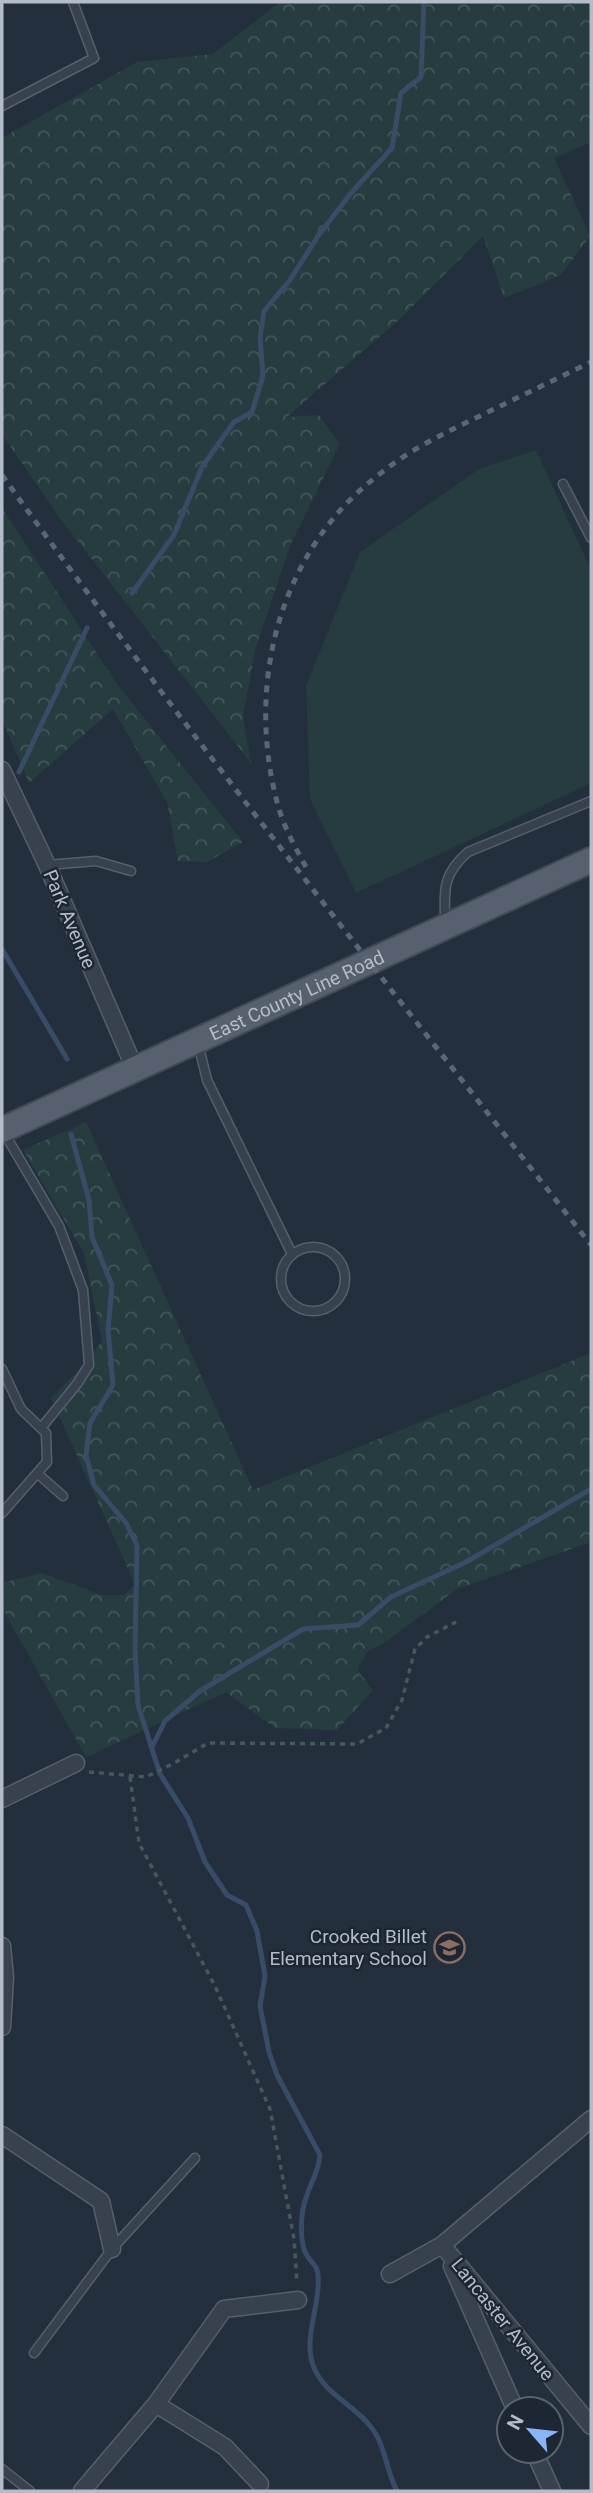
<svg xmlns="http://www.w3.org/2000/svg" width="593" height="2493" font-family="Roboto,sans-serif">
<defs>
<pattern id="forest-crowns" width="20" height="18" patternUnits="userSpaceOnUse" patternTransform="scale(1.75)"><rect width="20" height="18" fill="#263c3f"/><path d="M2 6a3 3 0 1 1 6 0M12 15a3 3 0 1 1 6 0" fill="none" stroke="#435659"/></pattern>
</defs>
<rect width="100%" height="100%" fill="#242f3e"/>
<path fill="#263c3f" d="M536,450L591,570V783L356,893L310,799L306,686L360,552L479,469Z"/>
<path fill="url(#forest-crowns)" d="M280,2H591V142L554,158L590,236L561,275L504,298L483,236L400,319L287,417L319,415L340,444L290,546L256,647L243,716L251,763L59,517L2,434V138L137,62L213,54Z
M2,508L117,684L243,842L207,862L178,861L167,802L113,709L29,783L2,719Z
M86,1122L253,1490L591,1353V1542L457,1589L387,1641L367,1652L357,1670L373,1690L337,1730L275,1728L226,1692L86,1757L2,1608L5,1582L42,1573L102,1595H125L135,1584L51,1398L85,1364L102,1341L84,1253L23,1150Z"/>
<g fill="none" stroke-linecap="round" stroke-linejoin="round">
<path stroke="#394c67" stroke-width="5" d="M132,593L174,535L202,467L234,422L252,412L263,376L260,337L264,311L290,280L318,236L351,193L392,148L401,93L421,77L424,2
M19,772L87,628
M2,949L67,1059
M71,1134L89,1200L92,1237L112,1285L108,1330L113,1385L90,1423L86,1455L94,1485L126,1523L137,1545L135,1649L138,1705L160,1774L188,1818L205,1862L227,1895L246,1905L257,1931L265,1976L260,2006L269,2052L277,2075L320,2155C318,2178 304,2191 302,2216C301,2228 300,2247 308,2257C313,2265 317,2265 318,2275C321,2305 303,2336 313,2365C323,2394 354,2404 371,2427C386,2446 386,2471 397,2491
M152,1747L165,1721L200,1691L303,1629L358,1625L391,1597L466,1562L591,1489"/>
<defs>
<path id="lane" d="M2,106L94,58L73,2
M563,484L591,538
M47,865L96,861L131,871
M445,924C445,889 441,876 468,852L591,801
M198,1043L207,1080L292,1254
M3,1131L59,1226L83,1290L89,1365L77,1384L41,1428
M281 1279a32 32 0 1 1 64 0a32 32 0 1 1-64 0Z
M2,1369L21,1409L46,1433L47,1462L2,1513
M37,1473L63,1496
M34,2353L112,2249L195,2158
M2,2469L30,2491"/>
<path id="street" d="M2,770L47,865L135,1069
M2,1799L76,1763
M2,1946L5,1977L2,2027
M2,2135L101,2201L112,2249
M442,2245L591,2426
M452,2266L515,2409
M390,2274L442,2245L591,2119
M156,2404L225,2447L260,2484
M534,2451L552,2491
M82,2491L156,2404L224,2309L298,2300"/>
<g id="primary">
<path id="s1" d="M2,1130L591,860"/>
</g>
</defs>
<use href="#lane" stroke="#565f6c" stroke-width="11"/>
<use href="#street" stroke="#565f6c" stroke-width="19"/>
<use href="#primary" stroke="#414a57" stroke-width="28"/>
<path stroke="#44595c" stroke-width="3.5" stroke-dasharray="5 5" stroke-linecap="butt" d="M89,1772L146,1777L176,1762L208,1743L357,1744L386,1728L402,1700L415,1649L427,1637L456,1622
M130,1777L139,1843L215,1986L270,2109L294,2239L297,2283"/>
<use href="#lane" stroke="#38414e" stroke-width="8"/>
<use href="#street" stroke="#38414e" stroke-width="16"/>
<use href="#primary" stroke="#56606e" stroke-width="24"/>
<path stroke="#5a6575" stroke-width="5" stroke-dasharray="7 7" stroke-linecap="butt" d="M2,475C190,738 392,990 591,1245
M306,867C296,849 285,829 279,809C250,708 268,595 337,514C354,494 376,476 397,461C425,442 455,428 486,413C521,396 556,379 591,362"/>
</g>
<defs>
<symbol id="school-ring" viewBox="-11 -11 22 22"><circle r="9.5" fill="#1d2633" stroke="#8d6e63" stroke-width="1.5"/><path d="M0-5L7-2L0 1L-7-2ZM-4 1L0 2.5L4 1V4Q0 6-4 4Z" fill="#8d6e63"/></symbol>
</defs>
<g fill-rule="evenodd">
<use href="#school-ring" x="432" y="1930" width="35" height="35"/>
</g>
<g text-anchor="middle" stroke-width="5" stroke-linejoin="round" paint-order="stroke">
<g font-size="19" fill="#b4bcc9" stroke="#1d2633">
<text transform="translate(70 919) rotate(67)" y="7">Park Avenue</text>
<text dy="7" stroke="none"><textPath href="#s1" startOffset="324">East County Line Road</textPath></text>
<text transform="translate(503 2319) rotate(51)" y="7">Lancaster Avenue</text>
</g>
<g font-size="19" fill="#b4bcc9" stroke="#1d2633" text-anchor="end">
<text x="427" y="1943">Crooked Billet<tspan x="427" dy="22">Elementary School</tspan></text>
</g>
</g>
<rect width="593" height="2493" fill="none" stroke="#b4bcc9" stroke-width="7"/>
<g transform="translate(530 2430) rotate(298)"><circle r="33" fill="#1d2633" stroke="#59626f" stroke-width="2"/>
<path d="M0-5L12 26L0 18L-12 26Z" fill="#8ab4f8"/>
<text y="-10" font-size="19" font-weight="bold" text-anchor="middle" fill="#b4bcc9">N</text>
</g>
</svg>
